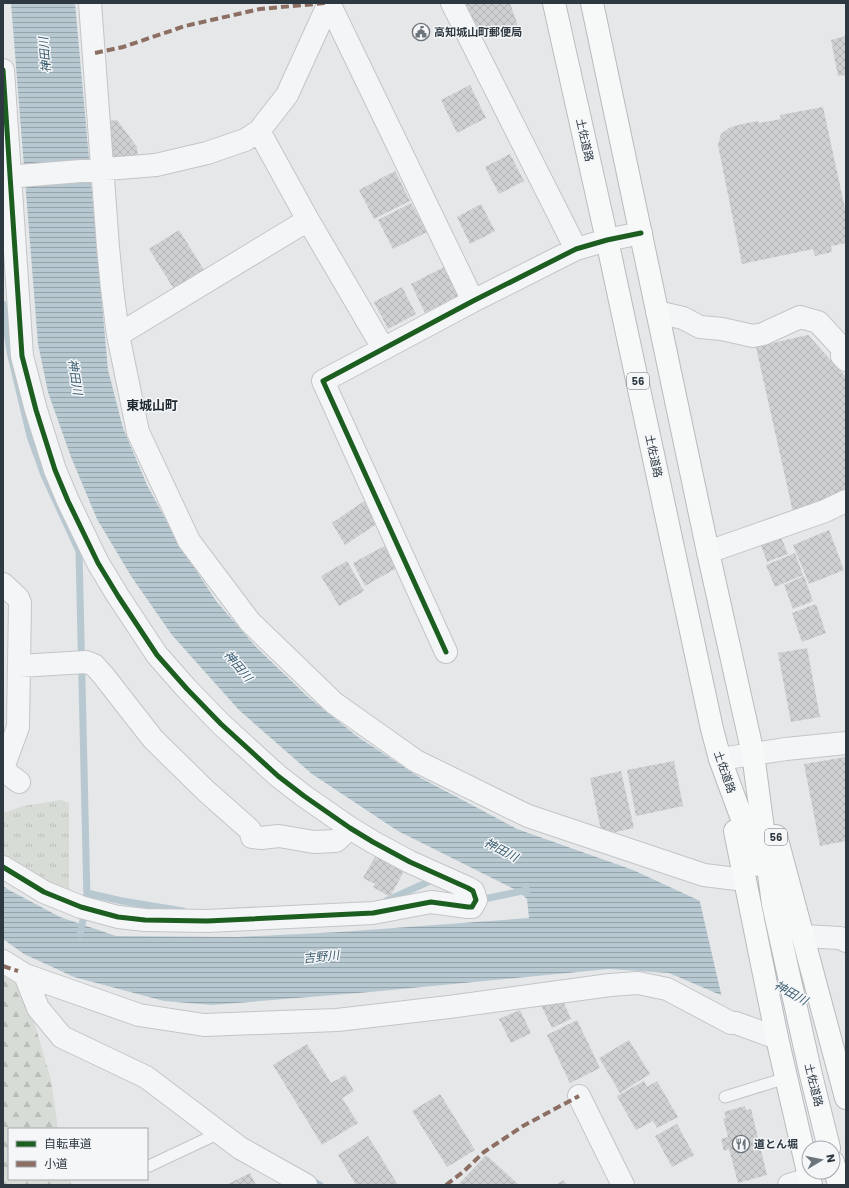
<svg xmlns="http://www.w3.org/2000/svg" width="849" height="1188" font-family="Poppins,'Noto Sans JP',sans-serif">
<defs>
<pattern id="grass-tufts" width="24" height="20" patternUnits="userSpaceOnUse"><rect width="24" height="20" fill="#d7dcd6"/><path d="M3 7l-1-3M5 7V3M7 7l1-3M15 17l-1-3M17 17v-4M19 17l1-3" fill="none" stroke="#b9beb9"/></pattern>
<pattern id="forest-firs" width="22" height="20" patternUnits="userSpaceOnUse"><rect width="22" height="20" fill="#d7dcd6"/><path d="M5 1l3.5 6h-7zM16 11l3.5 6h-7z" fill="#b9beb9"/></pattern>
<pattern id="water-rules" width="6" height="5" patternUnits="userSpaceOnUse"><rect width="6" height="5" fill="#b7c8d0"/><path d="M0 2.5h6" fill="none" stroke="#95a3aa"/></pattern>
<pattern id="building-cross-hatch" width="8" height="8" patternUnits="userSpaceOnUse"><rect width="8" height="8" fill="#ced0d1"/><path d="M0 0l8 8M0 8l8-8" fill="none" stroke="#b1b3b5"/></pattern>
</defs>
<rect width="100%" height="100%" fill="#e5e7e9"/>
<path fill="url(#grass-tufts)" d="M61,800L69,803V891L55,892L3,858V813L23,806Z"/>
<path fill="url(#forest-firs)" d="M3,975L24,987L51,1080L58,1129H9V1179H70L71,1185H3Z"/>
<path fill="url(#water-rules)" d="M11,3H75L108,370L123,428L147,485L179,544L216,601L256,647L308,697L358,737L419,777L517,829L633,870L698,900L846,965L813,1035L791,1025L669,973L609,969L370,992L212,1005L164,1001L74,977L24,954L3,939V886L9,890L60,917L116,936L236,937L340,932L529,918L527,899L518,891L398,831L312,774L239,710L172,635L131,576L97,519L71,457L48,392L38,344Z"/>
<path fill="#e5e7e9" d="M699,898L846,962V1068L812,1037L722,998Z"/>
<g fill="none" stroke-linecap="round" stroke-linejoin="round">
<path stroke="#b7c8d0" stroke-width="7" d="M3,304L10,352L30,436L44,475L79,551L87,900L94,902
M87,893L122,901L183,911
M484,899L527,890
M386,901L430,881
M80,934L83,920
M309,1179L320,1185"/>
</g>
<path fill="url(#building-cross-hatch)" d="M464,3H510L518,26L477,39Z
M846,36V75L838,76L831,40Z
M470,85L486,118L457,133L441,100Z
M823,107L846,213V243L831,246L832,252L815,256L813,249L742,264L718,145L721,134L729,128L738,125L758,121L759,123L781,119L780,115Z
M117,120L137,147L138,160L111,161L109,121Z
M510,154L524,181L499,194L485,167Z
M395,171L410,201L374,219L359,190Z
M411,203L427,232L393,249L378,220Z
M481,204L495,231L470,244L457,217Z
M179,230L204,270L174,289L149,249Z
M444,267L458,296L425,313L411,284Z
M402,287L416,314L388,329L374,302Z
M808,335L846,377V494L793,512L756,347Z
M370,497L381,521L345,545L332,523Z
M829,530L844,570L809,584L793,545Z
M779,532L788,554L767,562L759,540Z
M390,543L402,565L365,586L353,563Z
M795,553L803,575L775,587L766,565Z
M347,561L364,591L339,606L321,576Z
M804,576L813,601L793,609L784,585Z
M816,604L826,633L802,642L792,613Z
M807,648L820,717L791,722L778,653Z
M846,757V841L820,846L804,764Z
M674,761L683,806L636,816L627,770Z
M621,771L634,828L602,835L590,778Z
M376,855L404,871L390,897L373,887L375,884L363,878Z
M560,994L571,1019L552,1028L540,1003Z
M520,1010L531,1033L511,1043L499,1019Z
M577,1020L600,1068L570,1083L547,1035Z
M629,1040L650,1074L620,1093L599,1058Z
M307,1044L331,1083L345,1075L354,1091L342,1098L358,1123L322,1145L273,1065Z
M644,1081L647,1087L657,1081L678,1117L657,1128L653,1121L636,1130L617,1096Z
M440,1094L475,1150L447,1167L412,1111Z
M745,1106L746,1110L751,1109L767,1175L738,1183L729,1149L724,1151L721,1139L728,1137L723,1118H726L724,1112Z
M677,1124L694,1155L672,1167L655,1136Z
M368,1136L398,1185H356L338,1155Z
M486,1155L519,1185H458Z
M250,1173L256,1185H226Z
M563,1180L567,1185H556Z"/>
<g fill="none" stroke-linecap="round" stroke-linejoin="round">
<defs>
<path id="service" d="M725,1097L786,1078
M149,1166L219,1133"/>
<path id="minor" d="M90,3L108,247L112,288L118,335L138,432L189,541L250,622L334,703L416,761L528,816L704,875L745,880
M329,3L473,301
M452,3L576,249
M3,70L22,356L36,410L55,470L68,501L98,563L118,596L157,655L187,689L221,724L278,776L304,796L350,828L373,842L410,862L468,888L473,891L476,900L472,907H468L431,902L373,913L207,921L145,920L118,917L81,907L44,892L3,867
M259,131L308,220L383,348
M3,181L9,178L19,176L156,165L207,153L245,140L259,131L287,95L329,3
M657,312L683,318L700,327L722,329L753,336L763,334L800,317L818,322L842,348V356L846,360
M118,335L308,220
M708,552L825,511L846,501
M3,584L18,598L20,603L18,727L3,768
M446,652L323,381L473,301L576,249L607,240L641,233
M19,666L86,662L94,665L103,675L153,739L206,791L250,830L252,837L261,838L279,836L314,842L336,841L350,828
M720,759L786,749L846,743
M3,770L19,782
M803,936L840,938L846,941
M3,961L25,975L139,1015L204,1025L337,1020L449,1007L610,985L638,983L667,989L731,1023H736L777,1038
M25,975L38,1008L62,1037L146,1077L240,1148L306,1185
M579,1096L623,1185
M789,1185L809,1179"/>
<path id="trunk" d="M554,3L607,240L712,729L720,759L759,865
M592,3L708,552L753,754L773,904L811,1075L829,1148
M735,831L777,1038L811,1185
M776,836L846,1098
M833,1162L839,1185"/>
</defs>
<use href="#service" stroke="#c3c5c7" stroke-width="13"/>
<use href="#minor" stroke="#c3c5c7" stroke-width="24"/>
<use href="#trunk" stroke="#b8bbbe" stroke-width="24"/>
<use href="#service" stroke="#f4f5f6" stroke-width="11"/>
<use href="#minor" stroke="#f4f5f6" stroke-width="22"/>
<use href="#trunk" stroke="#f7f8f8" stroke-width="22"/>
<path stroke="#8d6e63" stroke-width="4" stroke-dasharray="8 4" stroke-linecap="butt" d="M95,53L123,47L185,26L260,9L326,3
M3,966L18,971
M446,1185L463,1172L484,1152L523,1126L579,1096"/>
<defs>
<path id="cycleway" d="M3,70L22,356L36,410L55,470L68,501L98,563L118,596L157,655L187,689L221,724L278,776L304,796L350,828L373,842L410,862L468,888L473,891L476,900L472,907H468L431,902L373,913L207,921L145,920L118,917L81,907L44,892L3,867
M446,652L323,381L473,301L576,249L607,240L641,233"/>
</defs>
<use href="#cycleway" stroke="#f4f6f8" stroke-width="8"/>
<use href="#cycleway" stroke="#1b5e20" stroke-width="5"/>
</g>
<defs>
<symbol id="civic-ring" viewBox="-11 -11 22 22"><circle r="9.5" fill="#f4f6f8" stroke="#6d757c" stroke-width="1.5"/><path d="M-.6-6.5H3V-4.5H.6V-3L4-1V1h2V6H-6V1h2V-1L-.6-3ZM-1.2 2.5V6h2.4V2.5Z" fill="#6d757c"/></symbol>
<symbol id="restaurant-ring" viewBox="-11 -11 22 22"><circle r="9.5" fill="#f4f6f8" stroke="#6d757c" stroke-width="1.5"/><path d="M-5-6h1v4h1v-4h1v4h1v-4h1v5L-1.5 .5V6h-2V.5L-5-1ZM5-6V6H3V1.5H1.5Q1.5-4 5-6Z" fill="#6d757c"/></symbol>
</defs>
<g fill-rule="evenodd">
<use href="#civic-ring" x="411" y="22" width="20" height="20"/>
<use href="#restaurant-ring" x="731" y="1134" width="20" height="20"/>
</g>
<g text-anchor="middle" stroke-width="3" stroke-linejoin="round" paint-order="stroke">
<g fill="#f4f6f8" stroke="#697178" stroke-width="1">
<rect x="627" y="373" width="22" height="16" rx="3"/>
<rect x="765" y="829" width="22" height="16" rx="3"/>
</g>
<g font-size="10" font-weight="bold" fill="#2d3841">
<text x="638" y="385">56</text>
<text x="776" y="841">56</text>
</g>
<g font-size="11" font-weight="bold" fill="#2d3841" stroke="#f4f6f8" text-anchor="start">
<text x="434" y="36">高知城山町郵便局</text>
<text x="754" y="1148">道とん堀</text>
</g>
<g font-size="11" fill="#2d3841" stroke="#f4f6f8">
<text transform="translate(585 140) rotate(77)" y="4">土佐道路</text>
<text transform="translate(654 456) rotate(78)" y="4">土佐道路</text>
<text transform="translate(725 772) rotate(71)" y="4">土佐道路</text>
<text transform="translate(814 1085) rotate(76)" y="4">土佐道路</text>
</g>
<g font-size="12" font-style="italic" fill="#3b5e71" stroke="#f4f6f8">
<text transform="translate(45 55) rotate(-95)" y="4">神田川</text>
<text transform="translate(75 377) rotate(81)" y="4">神田川</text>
<text transform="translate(238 666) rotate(50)" y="4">神田川</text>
<text transform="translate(501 850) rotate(28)" y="4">神田川</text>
<text transform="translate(321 957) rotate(-6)" y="4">吉野川</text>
<text transform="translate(791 993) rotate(30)" y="4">神田川</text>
</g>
<g font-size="13" font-weight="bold" fill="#1f2932" stroke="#f4f6f8">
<text x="152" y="410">東城山町</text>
</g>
</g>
<rect width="849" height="1188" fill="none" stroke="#2d3841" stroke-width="8"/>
<rect x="8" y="1128" width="140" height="52" fill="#f4f6f8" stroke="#a4aaaf"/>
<rect x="16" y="1141" width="20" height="6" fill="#1b5e20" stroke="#a4aaaf"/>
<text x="44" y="1148" font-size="12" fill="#2d3841">自転車道</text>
<rect x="16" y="1161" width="20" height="6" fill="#8d6e63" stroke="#a4aaaf"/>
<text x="44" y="1168" font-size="12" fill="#2d3841">小道</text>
<g transform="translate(821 1160) rotate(80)"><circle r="19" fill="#f4f6f8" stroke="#a4aaaf"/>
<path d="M0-3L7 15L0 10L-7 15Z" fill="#6d757c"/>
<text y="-6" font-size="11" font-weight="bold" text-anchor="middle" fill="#2d3841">N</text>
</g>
</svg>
